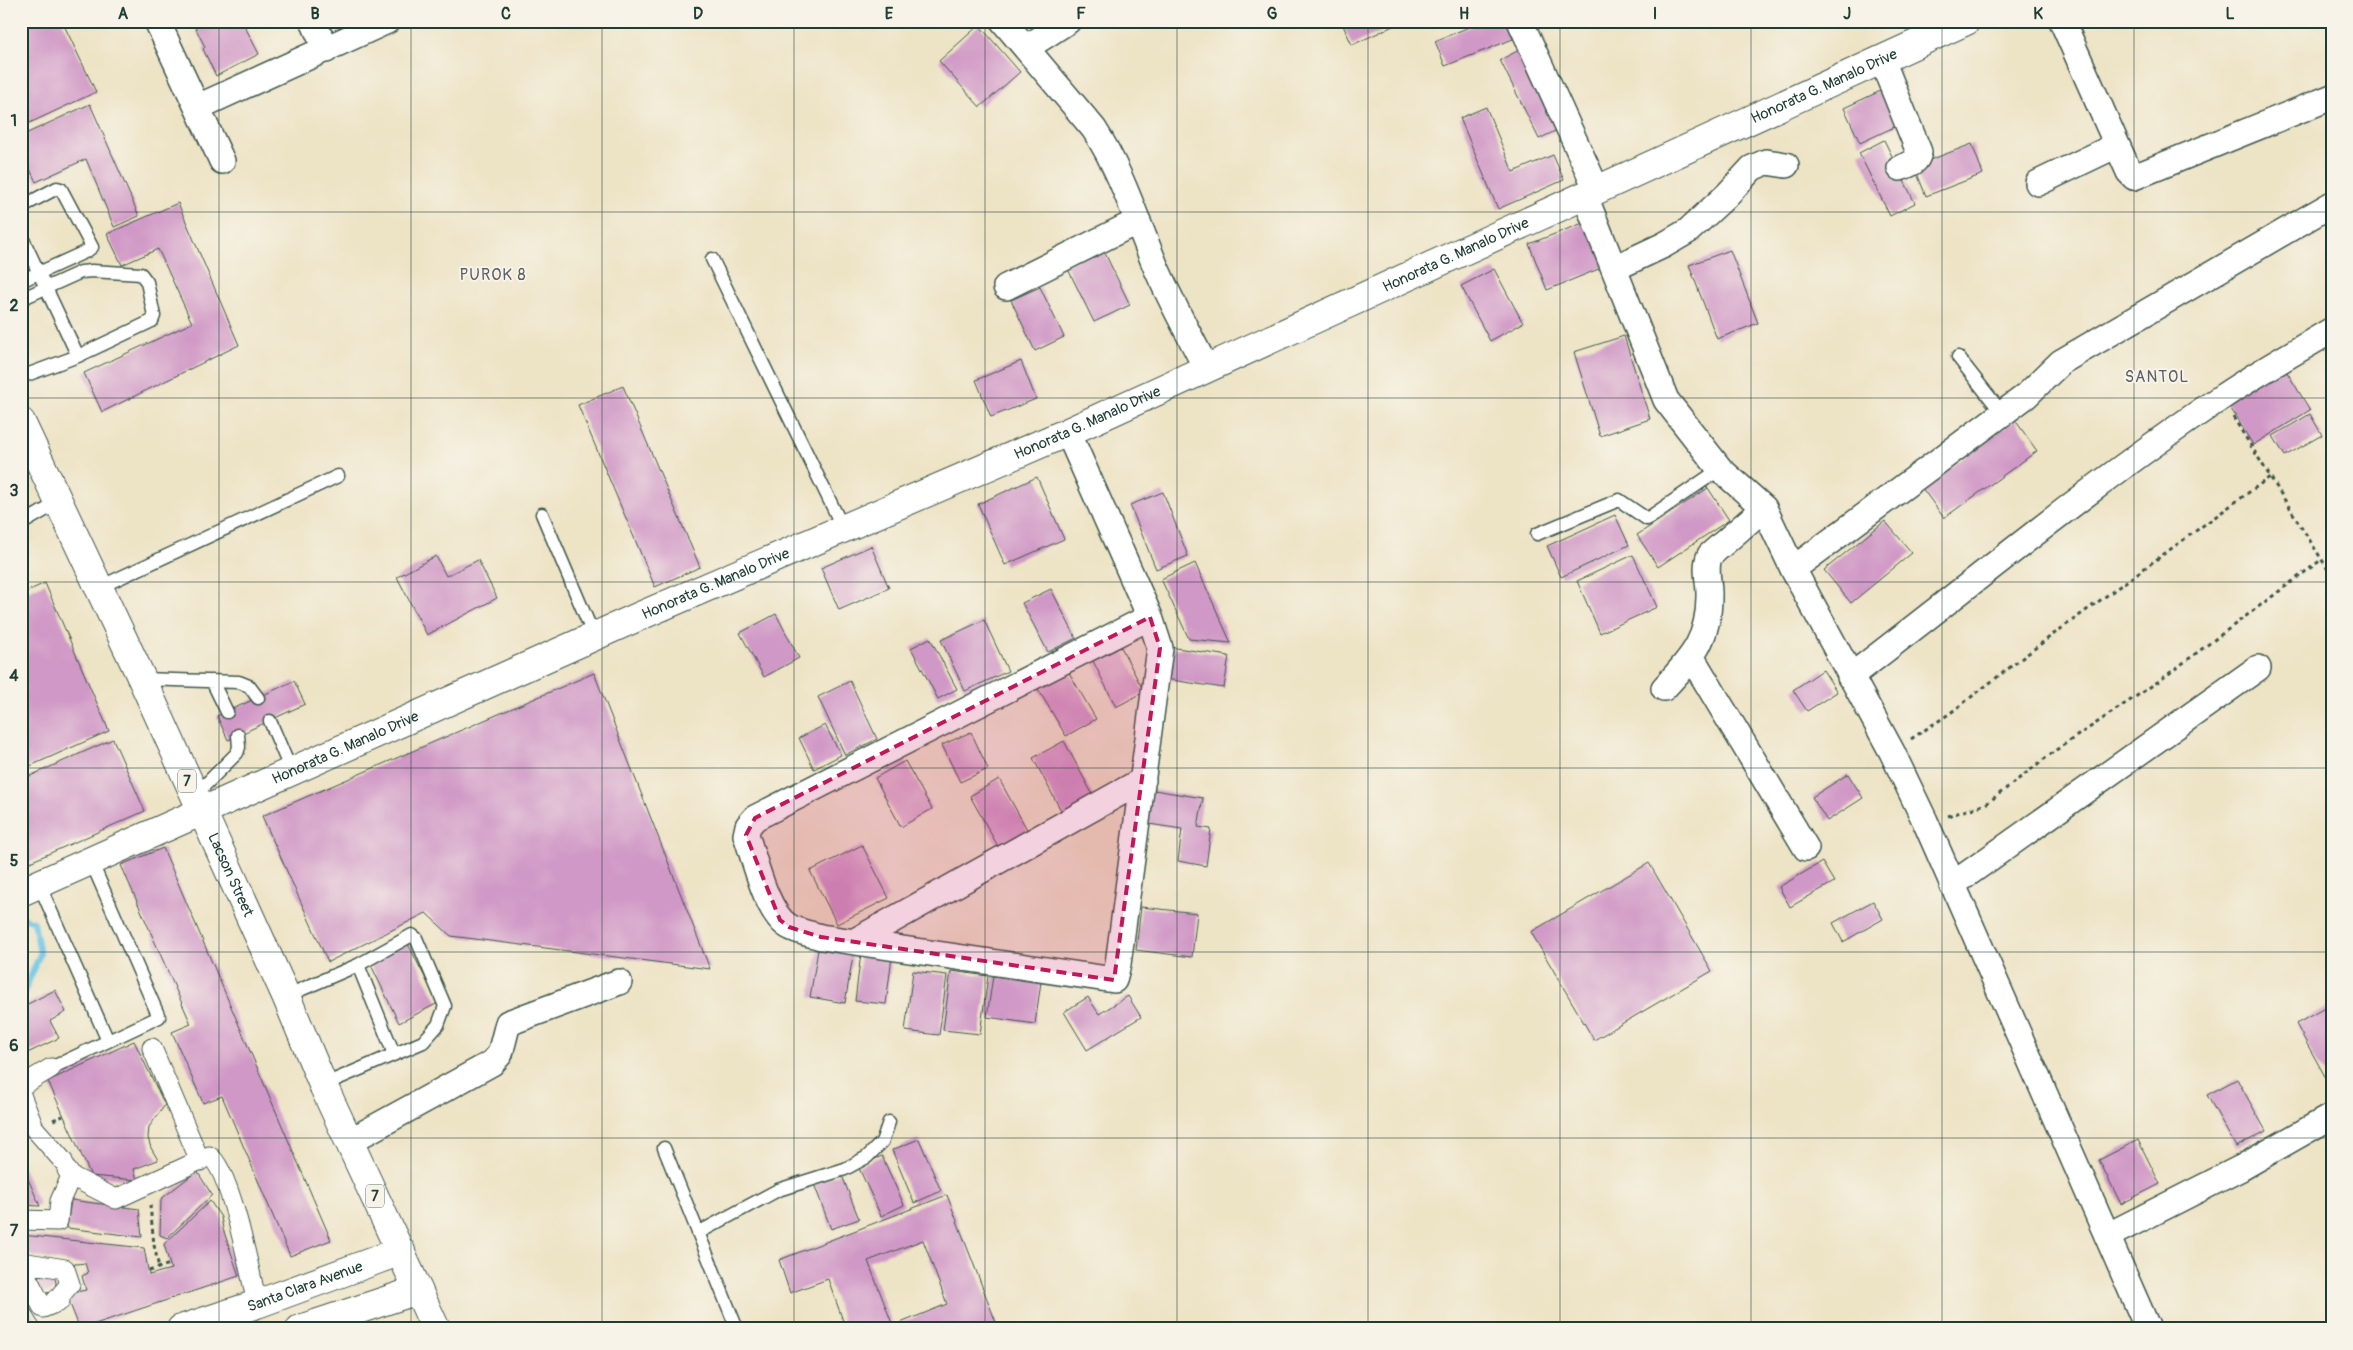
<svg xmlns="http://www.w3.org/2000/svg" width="2353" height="1350" font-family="Pangolin,sans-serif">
<rect width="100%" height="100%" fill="#f7f3e8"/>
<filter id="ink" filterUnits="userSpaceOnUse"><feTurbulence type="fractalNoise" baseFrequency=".02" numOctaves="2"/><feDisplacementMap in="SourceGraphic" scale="10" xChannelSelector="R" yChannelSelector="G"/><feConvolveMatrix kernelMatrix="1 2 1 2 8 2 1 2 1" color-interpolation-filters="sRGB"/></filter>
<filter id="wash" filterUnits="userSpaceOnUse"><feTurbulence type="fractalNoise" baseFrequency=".0096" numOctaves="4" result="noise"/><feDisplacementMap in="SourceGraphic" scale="20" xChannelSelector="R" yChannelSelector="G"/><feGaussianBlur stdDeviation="1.12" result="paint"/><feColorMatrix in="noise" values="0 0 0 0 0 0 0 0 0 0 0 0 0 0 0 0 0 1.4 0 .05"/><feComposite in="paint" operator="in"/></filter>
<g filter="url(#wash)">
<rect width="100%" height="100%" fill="#ede3c5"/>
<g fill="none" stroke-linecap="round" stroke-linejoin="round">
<path stroke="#68c4e6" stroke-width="6" d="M21,917L34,922L40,954L21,1000"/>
</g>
<g id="blocks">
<path fill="#d098c6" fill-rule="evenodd" d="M32,21H62L96,92L21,127V26Z
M192,21H242L259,54L216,76L203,49L205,47Z
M1341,21H1404L1352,45Z
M1484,21H1506L1513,39L1445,66L1435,41Z
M979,25L1020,72L980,107L939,61Z
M1525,47L1565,126L1539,139L1500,60Z
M1889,87L1905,122L1860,143L1844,108Z
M90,104L139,216L114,227L86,159L36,182L21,150V136Z
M1486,107L1513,172L1553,155L1564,180L1498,209L1460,118Z
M1884,140L1915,203L1890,216L1859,153Z
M1972,144L1983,174L1926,196L1914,166Z
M178,203L239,345L102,412L84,373L192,323L158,249L122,265L107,234Z
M1588,221L1606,266L1547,290L1529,244Z
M1102,247L1130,305L1094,322L1066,265Z
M1730,250L1758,323L1717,339L1689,265Z
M1494,269L1523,323L1490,341L1461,286Z
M1040,287L1064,337L1035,351L1011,300Z
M1624,336L1650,419L1600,436L1574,352Z
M1021,361L1036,399L991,417L976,380Z
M2282,364L2310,410L2253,445L2225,399Z
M623,386L700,567L655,587L578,405Z
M2310,414L2322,435L2285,456L2273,436Z
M2015,420L2037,451L1944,518L1922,488Z
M1037,477L1064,539L1005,565L978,504Z
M1708,488L1729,520L1658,567L1637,535Z
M1163,492L1188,556L1156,569L1130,505Z
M1615,515L1629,545L1561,577L1547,546Z
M1885,521L1912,553L1851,603L1824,570Z
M871,546L889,588L839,610L821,568Z
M1633,555L1657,607L1600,633L1577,581Z
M436,556L446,576L478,560L497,598L427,635L397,577Z
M1195,563L1231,643L1189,639L1161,579Z
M45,583L109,731L21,770V594Z
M1051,589L1076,638L1048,652L1022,603Z
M776,614L799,658L764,677L740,633Z
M984,620L1008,671L965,691L941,640Z
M930,638L957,689L938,699L911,648Z
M1121,647L1144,692L1116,707L1093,661Z
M1170,647L1229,656L1224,688L1165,679Z
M1823,670L1837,692L1807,711L1793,690Z
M1068,671L1096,719L1066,736L1038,689Z
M594,673L710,969L451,936L426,913L328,962L262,816Z
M294,681L305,704L228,740L217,716Z
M850,681L877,739L845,755L818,697Z
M825,725L841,755L814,769L799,738Z
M971,732L988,769L960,782L942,745Z
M113,739L145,811L21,866V780Z
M1064,741L1096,801L1065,818L1033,758Z
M905,761L932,809L901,827L875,778Z
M1848,774L1863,798L1827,821L1812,797Z
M999,779L1029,833L1000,850L970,796Z
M1148,789L1203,798L1198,827L1211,829L1206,866L1178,861L1182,829L1142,823Z
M862,845L889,898L837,924L810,871Z
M163,848L331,1240L290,1256L222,1096L203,1103L172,1032L191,1024L121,865Z
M1822,862L1834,882L1790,907L1779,887Z
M1649,863L1712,971L1594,1040L1531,932Z
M1873,901L1883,919L1843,942L1833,923Z
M1141,907L1197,913L1192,957L1136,950Z
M820,938L855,944L845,1003L810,997Z
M407,942L438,1003L399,1023L369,961Z
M861,953L892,956L886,1004L855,1001Z
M913,971L947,975L939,1035L905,1031Z
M951,971L988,976L980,1034L943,1030Z
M993,976L1041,982L1035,1024L987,1017Z
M55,990L66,1012L50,1021L59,1038L21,1056V1015L24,1006Z
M1128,996L1141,1017L1087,1050L1064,1012L1088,997L1099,1014Z
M2332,1004V1089L2296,1024Z
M134,1041L165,1105L149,1127L148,1138L151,1148L158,1160L134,1169L137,1180L91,1176L48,1081Z
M2237,1079L2266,1131L2236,1147L2207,1095Z
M919,1139L941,1191L914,1203L892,1150Z
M2138,1140L2160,1184L2121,1204L2099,1160Z
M882,1156L904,1205L881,1216L858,1166Z
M21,1163L40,1206L21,1205Z
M197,1171L212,1195L167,1238L160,1235L161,1199Z
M841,1173L859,1219L831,1229L814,1184Z
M947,1195L997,1325L986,1329H846L828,1279L790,1293L779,1260ZM923,1240L947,1304L893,1326L868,1261Z
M71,1200L139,1209L142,1237L67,1228Z
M210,1201L221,1217L223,1229L239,1276L80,1329L66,1294L86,1290L82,1276L88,1273L85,1263L77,1264L21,1254L22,1235L144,1248L149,1275L171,1269L164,1244Z
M36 1283a10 10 0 1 1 20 0a10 10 0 1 1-20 0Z
M21,1291L36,1319L43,1329H21Z"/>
</g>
</g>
<g filter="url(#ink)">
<use href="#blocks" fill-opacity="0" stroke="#3e564a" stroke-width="1"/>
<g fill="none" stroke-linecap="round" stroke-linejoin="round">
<defs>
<path id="service" d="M21,207L57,188L61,189L92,247L87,251L21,281
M21,235L78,356
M712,259L843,528
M21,299L81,272L92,271L141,274L147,282L154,316L152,321L78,356L21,377
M1958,357L2002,413
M542,514L594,636
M21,524L59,502
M1537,534L1619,500L1647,519L1720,469
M100,587L338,476
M142,679L239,682L249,686L258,698
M212,681L227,712
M270,721L292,773
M194,796L237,753L239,747L238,735
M39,884L108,1041
M358,965L394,1054
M286,996L358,965L412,935L416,938L445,1006L438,1025L423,1042L323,1085
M51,1068L159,1017L91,861
M664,1148L737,1329
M698,1233L778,1190L845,1169L867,1157L882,1142L889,1122"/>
<path id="pedestrian" d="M152,1048L200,1161
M21,1086L51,1068
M21,1095L34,1128L63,1161
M67,1170L71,1176L116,1199L209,1156C230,1167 251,1277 257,1304
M21,1220L58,1221L60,1201L71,1176
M21,1262L65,1269L70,1284L53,1304
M21,1266L43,1308L60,1301"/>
<path id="minor" d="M157,21L222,161
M313,21L326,50
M1003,21L1094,129C1121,171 1136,219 1155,265C1170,300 1189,334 1206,368
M1520,21L1597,190
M2062,21L2129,172L2134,177L2332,97
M1026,48L1068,21
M1882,60L1919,152C1917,163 1910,164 1900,168
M198,107L387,21
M2038,183L2117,145
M1585,196L1666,400L1720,469L1764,508L1793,569
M1615,268L1664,245L1688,231L1727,195L1752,168L1766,162L1786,165
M1006,287L1138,221
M1068,432L1150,617L1160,648L1118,964L1114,980L821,937C811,934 798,932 788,926C766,912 755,860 746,835L748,826L755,818L1150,617
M1692,658L1806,848
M1850,677C1972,584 2091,485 2219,399C2255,374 2294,353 2332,330
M1664,688C1693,657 1710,638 1709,593C1709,581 1704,567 1710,555L1764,508
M1952,885L2258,668
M855,941L1143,780
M350,1141L492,1063L500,1054L508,1023L619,982
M2107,1236L2241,1168L2332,1116
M2148,1329L1925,821L1892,752L1793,569L2026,396L2061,362L2332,204"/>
<g id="tertiary">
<path id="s1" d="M21,892L640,616L1068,432L1966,21"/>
<path id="s2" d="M181,1329L257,1304L401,1251"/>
<path d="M300,1329L418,1290"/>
</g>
<g id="primary">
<path id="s3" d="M21,422L142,679L286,996L323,1085L436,1329"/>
</g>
</defs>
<use href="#service" stroke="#3e564a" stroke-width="15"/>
<use href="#pedestrian" stroke="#3e564a" stroke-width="21"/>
<use href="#minor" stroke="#3e564a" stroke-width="28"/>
<use href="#tertiary" stroke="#3e564a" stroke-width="30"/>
<use href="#primary" stroke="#3e564a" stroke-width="30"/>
<path stroke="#3e564a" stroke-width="3" stroke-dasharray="4 4" stroke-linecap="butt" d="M2233,417L2332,576
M1911,739L1949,714L2051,636L2270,477
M1948,816L1986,804L2056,750L2159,681L2321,560
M53,1120L63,1116
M21,1155L25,1146
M150,1205L154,1245L159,1268
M149,1271L170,1264"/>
<use href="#service" stroke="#fff" stroke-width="12"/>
<use href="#pedestrian" stroke="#fff" stroke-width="19"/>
<use href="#minor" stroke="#fff" stroke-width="25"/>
<use href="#tertiary" stroke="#fff" stroke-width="28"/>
<use href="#primary" stroke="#fff" stroke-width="28"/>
</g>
</g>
<path fill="#c2185b" fill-opacity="0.2" stroke="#c2185b" stroke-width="4" stroke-dasharray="10 6" stroke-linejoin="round" d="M1150,617L1160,648L1114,980L821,937L789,927L780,920L746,835L755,818Z"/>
<path fill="none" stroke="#1f3d34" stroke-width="1" stroke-opacity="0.55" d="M219,21V1329M411,21V1329M602,21V1329M794,21V1329M985,21V1329M1177,21V1329M1368,21V1329M1560,21V1329M1751,21V1329M1942,21V1329M2134,21V1329M21,212H2332M21,398H2332M21,582H2332M21,768H2332M21,952H2332M21,1138H2332"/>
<g text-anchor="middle" stroke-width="4" stroke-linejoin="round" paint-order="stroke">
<g fill="#f7f3e8" stroke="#60746a" stroke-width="1">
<rect x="178" y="769.5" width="18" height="23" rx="4"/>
<rect x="366" y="1184.5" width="18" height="23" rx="4"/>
</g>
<g font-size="14" font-weight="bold" fill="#1f3d34">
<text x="187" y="786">7</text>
<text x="375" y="1201">7</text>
</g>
<g font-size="15" fill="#1f3d34" stroke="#f7f3e8">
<text dy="5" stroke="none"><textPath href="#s1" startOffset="1975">Honorata G. Manalo Drive</textPath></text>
<text dy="5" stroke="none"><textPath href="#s1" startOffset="1570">Honorata G. Manalo Drive</textPath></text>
<text dy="5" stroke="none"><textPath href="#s1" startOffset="1165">Honorata G. Manalo Drive</textPath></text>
<text dy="5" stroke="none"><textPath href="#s1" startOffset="760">Honorata G. Manalo Drive</textPath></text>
<text dy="5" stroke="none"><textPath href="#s1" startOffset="355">Honorata G. Manalo Drive</textPath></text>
<text dy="5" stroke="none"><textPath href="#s3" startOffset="499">Lacson Street</textPath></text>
<text dy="5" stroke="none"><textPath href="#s2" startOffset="131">Santa Clara Avenue</textPath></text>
</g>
<g font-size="16" letter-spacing="1" fill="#5d5d67" stroke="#f7f3e8">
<text x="493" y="280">PUROK 8</text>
<text x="2157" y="382">SANTOL</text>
</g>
</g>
<rect width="2353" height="1350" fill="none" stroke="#f7f3e8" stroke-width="55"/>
<rect x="28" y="28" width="2298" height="1294" fill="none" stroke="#1f3d34" stroke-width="2"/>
<g font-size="16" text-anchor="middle" font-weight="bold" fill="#1f3d34">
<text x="123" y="19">A</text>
<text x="315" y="19">B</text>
<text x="506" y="19">C</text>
<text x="698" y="19">D</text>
<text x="889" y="19">E</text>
<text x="1081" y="19">F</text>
<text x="1272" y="19">G</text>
<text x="1464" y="19">H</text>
<text x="1655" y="19">I</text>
<text x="1847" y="19">J</text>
<text x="2038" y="19">K</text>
<text x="2230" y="19">L</text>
<text x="14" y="126">1</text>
<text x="14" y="311">2</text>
<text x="14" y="496">3</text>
<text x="14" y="681">4</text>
<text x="14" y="866">5</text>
<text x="14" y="1051">6</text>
<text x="14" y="1236">7</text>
</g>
</svg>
